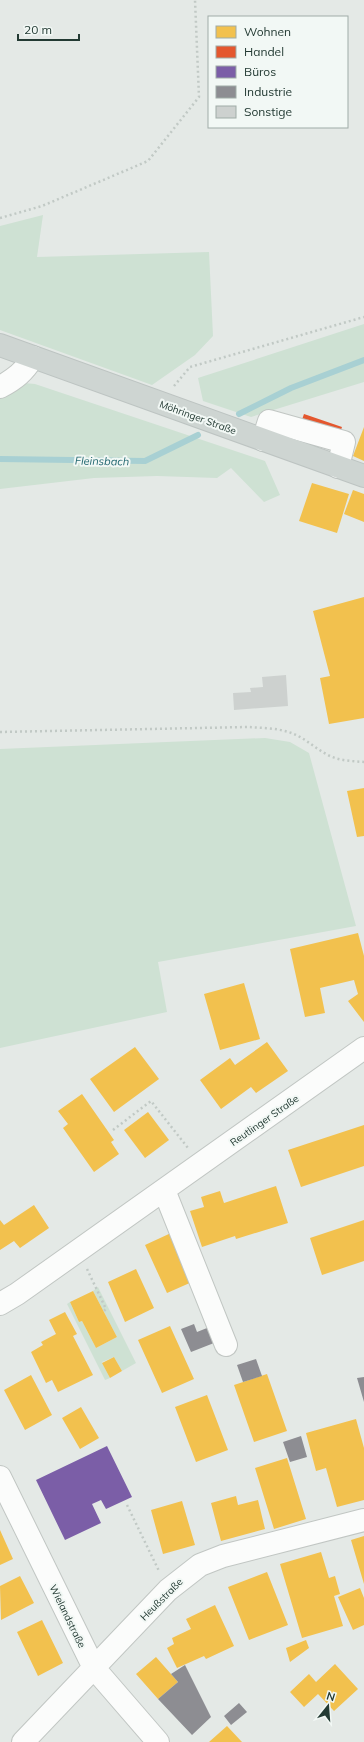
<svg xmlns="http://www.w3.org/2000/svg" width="364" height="1742" font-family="Mulish,sans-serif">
<rect width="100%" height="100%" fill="#e4e9e6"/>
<path fill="#cee1d3" d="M43,215L37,257L209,252L213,336L195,355L152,385L0,330V226Z
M364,324V382L251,417L203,401L198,378Z
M24,383L35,384L265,461L280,495L264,502L231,468L217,478L157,476L94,478L0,489V393Z
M265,738L290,742L309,753L356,926L158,962L167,1012L0,1048V749Z
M98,1287L136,1363L122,1371L114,1357L102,1362L110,1378L105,1380L67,1304L70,1302L79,1322L82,1321L96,1348L117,1337L93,1291Z"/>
<path fill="#f2c14e" d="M364,427V461L353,456Z
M312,483L349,494L337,533L299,521Z
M353,490L364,494V522L344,514Z
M364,597V718L329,724L320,678L330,676L313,611Z
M364,788V836L357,837L347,791Z
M358,933L364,956V1022L348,1001L358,994L354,980L320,988L325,1013L305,1017L290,949Z
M244,983L260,1039L220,1050L204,994Z
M267,1042L288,1071L256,1093L251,1087L221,1109L200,1080L230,1058L235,1065Z
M135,1047L159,1079L114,1112L90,1079Z
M82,1094L114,1140L111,1142L119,1154L94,1172L63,1128L68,1124L58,1111Z
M148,1112L169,1140L145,1158L124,1130Z
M364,1125V1166L301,1187L288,1150Z
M276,1186L288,1223L236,1239L235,1236L202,1247L190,1211L204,1207L201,1197L220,1191L224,1203Z
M34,1205L49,1228L20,1248L14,1241L0,1250V1220L4,1225Z
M364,1220V1261L322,1275L310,1238Z
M171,1233L192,1282L167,1293L145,1245Z
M136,1269L154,1308L125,1322L108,1282Z
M93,1291L117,1337L96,1348L82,1321L79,1322L70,1302Z
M65,1312L77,1334L73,1336L93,1375L58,1392L52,1380L46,1383L31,1352L43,1345L41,1342L56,1334L49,1320Z
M170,1326L194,1379L162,1393L138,1340Z
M114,1357L122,1371L110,1378L102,1363Z
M267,1374L287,1431L254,1442L234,1385Z
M31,1375L52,1415L25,1430L4,1390Z
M207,1395L228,1450L196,1462L175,1407Z
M81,1407L99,1438L80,1449L62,1418Z
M356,1419L364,1448V1500L337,1507L326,1468L316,1471L306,1433Z
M287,1458L306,1519L274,1529L255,1468Z
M236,1496L238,1505L258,1500L265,1529L221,1541L211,1503Z
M182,1501L195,1545L163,1554L151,1510Z
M0,1530L13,1559L0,1565Z
M364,1536V1584L351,1540Z
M321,1552L329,1578L335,1576L340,1594L334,1596L343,1626L302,1638L280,1564Z
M267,1572L288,1625L249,1640L228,1587Z
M20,1576L34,1603L1,1620L0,1586Z
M360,1588L364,1598V1625L353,1630L338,1597Z
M215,1605L234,1646L206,1659L204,1656L177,1668L167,1648L174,1644L172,1638L191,1629L186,1619Z
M42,1620L63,1663L38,1676L17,1632Z
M306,1640L309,1648L290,1662L286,1648Z
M156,1657L178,1682L158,1699L136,1674Z
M335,1664L358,1689L334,1711L318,1694L304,1707L290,1692L309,1674L316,1682Z
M227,1726L242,1742H209Z"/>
<path fill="#e4572e" d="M304,414L342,427L334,450L296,437Z"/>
<path fill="#7b5ea7" d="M107,1446L132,1497L106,1509L101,1500L92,1504L101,1523L65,1540L36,1480Z"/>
<path fill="#8d8d92" d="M194,1324L197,1332L207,1328L214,1343L191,1352L181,1329Z
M256,1359L262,1376L243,1382L237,1365Z
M364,1377V1402L357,1378Z
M301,1436L307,1457L290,1462L283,1442Z
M185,1665L211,1717L192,1735L158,1699L178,1682L171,1674Z
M239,1703L247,1712L231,1725L224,1716Z"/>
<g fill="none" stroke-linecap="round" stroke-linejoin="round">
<path stroke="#a8d0d3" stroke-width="6" d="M239,414L291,388L364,360
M0,459L145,461L198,435"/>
</g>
<path fill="#cdd1cf" d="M286,675L288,706L234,710L233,693L251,692L250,688L263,687L262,677Z"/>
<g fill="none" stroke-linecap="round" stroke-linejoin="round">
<defs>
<path id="minor" d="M0,387C15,379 24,372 33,357
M263,440L269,421L344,442L338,467
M164,1190L226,1345
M0,1304L17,1294L364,1048
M0,1477L94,1668L158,1742
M23,1742L168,1590L200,1565L223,1556L364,1520"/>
<path id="major" d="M0,345L364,476"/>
</defs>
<use href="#minor" stroke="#c1c6c3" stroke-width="24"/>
<use href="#major" stroke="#bdc4c2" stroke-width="24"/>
<path stroke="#c1c9c5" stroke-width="2.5" stroke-dasharray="2 3" stroke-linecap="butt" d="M0,218L42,206L148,161L199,97L195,0
M174,386L190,367L364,317
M0,732L248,727C263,728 280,728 294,734C306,739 316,749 328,755C339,761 352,761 364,762
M113,1130L151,1101L188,1148
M87,1269L106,1309L104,1311
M127,1505L159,1571"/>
<use href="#minor" stroke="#fbfcfb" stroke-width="22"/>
<use href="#major" stroke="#ced5d2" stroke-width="22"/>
</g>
<g text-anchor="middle" stroke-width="4" stroke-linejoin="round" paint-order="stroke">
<g font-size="10" fill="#233a33" stroke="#f2f8f5">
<text transform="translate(198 417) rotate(20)" y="4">Möhringer Straße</text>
<text transform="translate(264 1120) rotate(-35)" y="4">Reutlinger Straße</text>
<text transform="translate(161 1599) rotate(-45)" y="4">Heußstraße</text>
<text transform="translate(68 1616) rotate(64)" y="4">Wielandstraße</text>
</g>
<g font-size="11" font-style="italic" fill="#236871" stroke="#f2f8f5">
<text transform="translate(102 461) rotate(1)" y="4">Fleinsbach</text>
</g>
</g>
<rect x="208" y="16" width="140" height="112" fill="#f2f8f5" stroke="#9faca7"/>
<rect x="216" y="26" width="20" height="12" fill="#f2c14e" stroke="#9faca7"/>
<text x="244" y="36" font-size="12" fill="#233a33">Wohnen</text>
<rect x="216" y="46" width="20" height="12" fill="#e4572e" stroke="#9faca7"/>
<text x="244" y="56" font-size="12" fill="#233a33">Handel</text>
<rect x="216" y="66" width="20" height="12" fill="#7b5ea7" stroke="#9faca7"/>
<text x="244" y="76" font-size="12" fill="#233a33">Büros</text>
<rect x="216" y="86" width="20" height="12" fill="#8d8d92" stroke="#9faca7"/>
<text x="244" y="96" font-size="12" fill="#233a33">Industrie</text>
<rect x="216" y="106" width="20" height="12" fill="#cdd1cf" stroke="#9faca7"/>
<text x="244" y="116" font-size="12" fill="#233a33">Sonstige</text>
<g transform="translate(328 1706) rotate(17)" stroke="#f2f8f5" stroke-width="3" paint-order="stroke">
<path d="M0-3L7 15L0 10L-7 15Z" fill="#233a33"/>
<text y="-6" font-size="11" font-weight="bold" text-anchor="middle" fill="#233a33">N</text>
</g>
<path d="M18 34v6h61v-6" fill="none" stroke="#233a33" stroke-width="2"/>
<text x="24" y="34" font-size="12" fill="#233a33" stroke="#f2f8f5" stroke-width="3" paint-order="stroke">20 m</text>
</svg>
